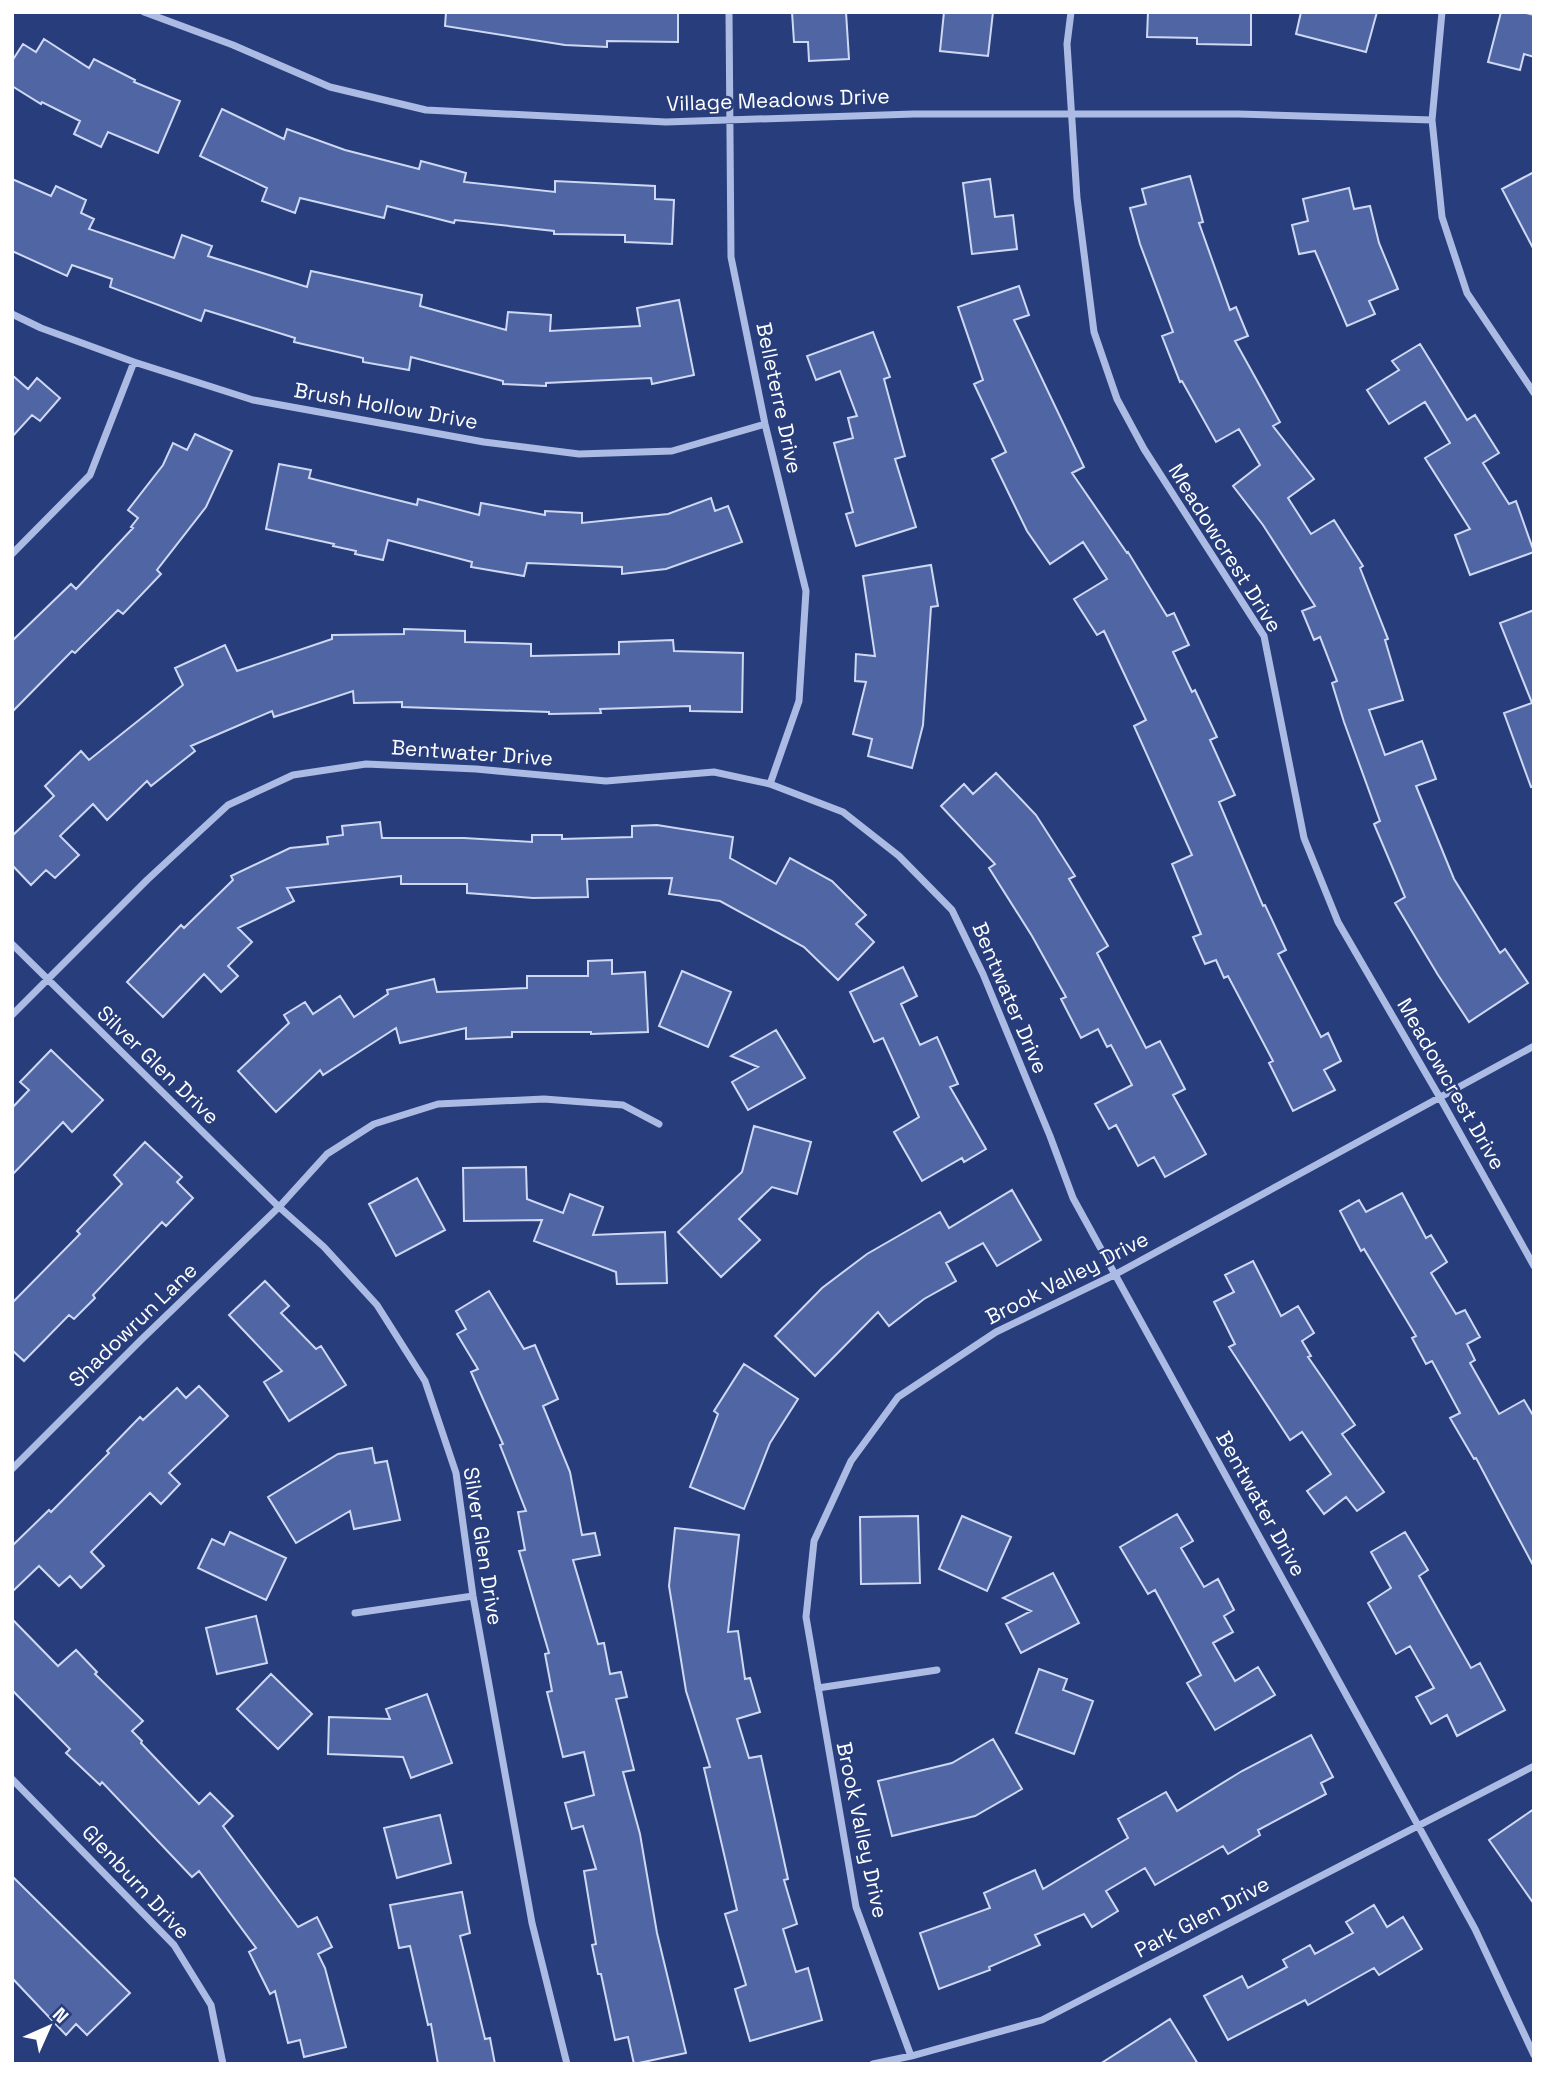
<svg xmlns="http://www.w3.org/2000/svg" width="1546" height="2076" font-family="'Space Grotesk',sans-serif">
<rect width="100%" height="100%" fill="#283d7b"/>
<path fill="#5066a4" stroke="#cfd8f3" stroke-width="2" d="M446,12H678V42L607,41V47L565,45L445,26Z
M792,12H846L849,59L809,61L808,42H794Z
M944,12H993L988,56L940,51Z
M1148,12H1251V45L1197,44V38L1147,37Z
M1301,12H1377L1366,52L1296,34Z
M1501,12H1522L1534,15V57L1524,54L1520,70L1488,62Z
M44,39L89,68L94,59L135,80L134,82L180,101L158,153L108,132L101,147L74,134L80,121L42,102L41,104L12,86V61L23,44L36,52Z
M222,109L284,139L287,129L345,150L419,169L421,161L466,173L464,182L555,192V181L655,186V199L674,200L672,244L625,242V235L554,234V231L455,220L454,223L387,206L384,218L300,198L295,213L262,201L267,188L200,156Z
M1534,172V250L1502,189Z
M1190,176L1203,222L1199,223L1230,310L1236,307L1248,336L1235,341L1280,422L1273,426L1314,479L1288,498L1311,534L1334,520L1363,566L1360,568L1388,639L1385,640L1403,700L1369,710L1385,755L1422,741L1436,779L1416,786L1454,879L1500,953L1505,949L1528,983L1469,1022L1438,975L1395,903L1405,897L1374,824L1380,821L1344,722L1332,683L1337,681L1320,637L1314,640L1302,611L1315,606L1263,525L1233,486L1260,465L1239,429L1216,442L1182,381L1180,382L1162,336L1173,332L1140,244L1130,208L1146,204L1142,189Z
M12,179L51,196L56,186L86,200L81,213L94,219L89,229L174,258L182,235L212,246L208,256L307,287L311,271L422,295L420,306L506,330L508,312L551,315L550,331L640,326L637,308L679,300L694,375L652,384L651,378L546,383V386L503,384V381L411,357L409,370L363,362V358L294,342L295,338L205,310L201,321L110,287L112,279L72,265L67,276L12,251Z
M990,179L995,217L1013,215L1017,249L972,254L963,183Z
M1349,188L1354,209L1370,206L1379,243L1398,289L1369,301L1375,314L1347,326L1315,251L1299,254L1292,225L1308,221L1303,199Z
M1019,286L1029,315L1014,320L1084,467L1072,473L1127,553L1128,552L1167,616L1174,613L1189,645L1173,652L1192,692L1195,690L1217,737L1210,740L1235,795L1219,802L1263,906L1265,905L1286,950L1278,954L1321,1037L1328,1033L1341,1061L1324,1070L1335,1090L1293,1111L1269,1063L1273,1061L1228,976L1224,978L1216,960L1205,964L1193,937L1201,934L1172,864L1192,855L1134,726L1146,720L1104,631L1097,635L1074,599L1107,579L1083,542L1050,564L1027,531L992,459L1006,452L974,384L983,380L958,307Z
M873,332L890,377L884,379L905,456L895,459L916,527L856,546L846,514L853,512L834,443L853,438L848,418L857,416L840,371L816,380L807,356Z
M1420,344L1467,420L1475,415L1499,453L1483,463L1509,504L1516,501L1534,552L1470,575L1455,535L1470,529L1425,458L1450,443L1425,402L1389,424L1367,390L1399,370L1392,361Z
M12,375L28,389L37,378L60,398L40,421L32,415L12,437Z
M195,434L232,451L206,507L157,570L161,574L123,614L118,610L75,653L72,651L12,712V641L71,584L76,589L133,528L131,527L138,518L128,510L163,465L173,443L187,450Z
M279,464L311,470L309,478L417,505L418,499L479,515L481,503L545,515V511L582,513V523L668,514L711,498L715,511L728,506L742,542L666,569L622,574V567L527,563L524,576L471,567L472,562L388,540L383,560L355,554L356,551L333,546L334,544L266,529Z
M931,565L938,606L931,607L923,725L912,768L868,756L872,739L853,734L866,682L855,681L856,654L875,656L863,576Z
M1534,610V786L1531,787L1504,713L1532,703L1500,623Z
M404,629L465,631V642L531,644V656L619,654V642L673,640L674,651L743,653L742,712L690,711V706L600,709L601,713L549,714V712L402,707V702L354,703L353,691L274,717L272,711L191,746L195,751L151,786L147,781L107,820L93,804L60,836L79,855L55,878L46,870L31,885L12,865V836L54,796L45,786L81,751L89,760L183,685L175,668L225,645L237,671L332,639V635L404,634Z
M996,773L1036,815L1075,876L1069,879L1108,946L1097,953L1146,1048L1160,1041L1185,1089L1173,1095L1206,1154L1165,1177L1154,1157L1138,1166L1116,1125L1109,1129L1095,1104L1132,1085L1111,1045L1107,1047L1098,1029L1081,1038L1061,999L1066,997L1032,936L989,868L995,864L941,806L964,784L973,794Z
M380,822L382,838H464L532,842V835H562V839L632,837V826L657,825L733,837L730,858L776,884L790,858L832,881L866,915L856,924L874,942L838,980L804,947L720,901L669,894L672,878L587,879L588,897L533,898L467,893V884H401V876L287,888L294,901L238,928L252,942L228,966L238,976L221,992L204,974L163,1017L127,982L181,925L184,928L233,880L231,876L290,848L328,844L327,837L343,835L342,826Z
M612,960V974L645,972L648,1032L591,1034V1032H512V1037L466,1039V1028L400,1043L396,1028L323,1075L320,1070L276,1112L238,1071L289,1023L284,1015L305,1002L313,1014L340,996L354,1017L388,994L387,990L434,979L437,992L527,988V976H588V961Z
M903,967L917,996L901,1004L920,1045L937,1037L958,1084L950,1087L986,1149L964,1162L962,1158L922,1181L894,1132L919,1117L883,1038L874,1042L850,992Z
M682,971L731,992L708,1047L659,1026Z
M776,1030L805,1078L748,1110L732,1082L758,1067L731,1056Z
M51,1050L103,1100L72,1132L63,1122L12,1175V1108L29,1090L20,1082Z
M754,1126L811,1142L797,1194L772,1187L739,1219L760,1240L721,1277L678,1232L742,1172Z
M145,1142L182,1177L177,1182L193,1198L166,1226L162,1222L93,1295L95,1298L74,1319L69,1315L24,1361L12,1350V1303L80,1234L77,1231L122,1184L114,1175Z
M526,1167L527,1199L563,1213L570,1194L603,1207L593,1235L665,1232L667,1283L617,1284L616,1272L534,1241L542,1220L464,1221L463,1168Z
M417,1178L445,1230L396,1256L369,1204Z
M1012,1190L1041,1240L997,1266L983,1243L946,1263L956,1281L924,1299L889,1326L878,1312L815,1376L775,1336L822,1288L867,1254L940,1212L949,1228Z
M1402,1193L1426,1238L1431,1235L1447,1262L1431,1273L1456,1314L1465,1310L1480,1337L1467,1344L1475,1360L1470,1363L1499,1414L1524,1400L1534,1417V1567L1476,1458L1474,1459L1450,1418L1460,1413L1432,1361L1426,1364L1412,1338L1416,1336L1364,1249L1361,1251L1340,1211L1359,1200L1366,1212Z
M1253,1261L1281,1316L1298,1306L1314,1333L1302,1341L1311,1356L1308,1357L1355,1425L1342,1434L1384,1492L1357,1511L1346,1497L1324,1514L1307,1491L1331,1474L1302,1432L1290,1440L1229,1347L1235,1344L1214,1302L1234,1292L1225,1275Z
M265,1281L289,1306L281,1313L316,1349L321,1346L346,1385L289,1421L264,1382L282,1371L229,1315Z
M489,1291L524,1349L535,1345L558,1399L543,1406L570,1472L582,1535L595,1533L600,1555L573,1560L598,1644L604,1643L610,1674L621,1672L627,1697L616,1699L634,1770L623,1772L640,1834L657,1933L686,2053L634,2064L628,2037L615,2040L601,1974H598L592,1945L596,1944L584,1871L596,1869L583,1826L572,1829L565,1803L594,1795L584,1752L563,1757L547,1692L552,1691L545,1654L549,1653L519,1551L525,1550L518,1512L526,1511L500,1445L503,1444L471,1372L478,1369L457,1334L466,1329L456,1311Z
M744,1364L798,1399L770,1443L744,1509L690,1487L718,1414L714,1411Z
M199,1386L228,1416L169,1473L180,1484L161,1504L150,1493L91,1552L104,1566L81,1588L70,1576L59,1586L39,1566L12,1592V1546L49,1510L51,1512L109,1453L107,1451L140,1417L143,1420L177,1388L186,1398Z
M372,1448L375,1463L387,1461L400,1520L354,1529L350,1511L296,1543L268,1497L338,1454Z
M1177,1514L1193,1541L1181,1548L1204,1587L1218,1579L1234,1610L1224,1616L1233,1632L1213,1643L1235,1681L1258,1667L1275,1695L1215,1730L1187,1683L1201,1675L1155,1590L1148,1594L1120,1547Z
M918,1516L920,1583L861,1584L860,1517Z
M962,1516L1011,1537L987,1591L939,1569Z
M675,1528L739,1535L728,1632L738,1631L745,1679L750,1678L760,1712L737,1719L749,1758L761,1756L788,1879L784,1880L797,1924L783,1929L796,1972L808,1968L822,2020L750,2041L735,1989L746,1985L725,1914L737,1910L704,1768L710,1767L686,1691L669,1586Z
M230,1532L286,1558L266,1600L198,1568L212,1539L224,1545Z
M1405,1532L1428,1570L1419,1576L1471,1668L1480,1663L1505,1710L1457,1736L1447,1715L1431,1724L1416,1697L1434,1688L1410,1646L1396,1654L1368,1603L1391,1588L1371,1552Z
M1053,1573L1079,1623L1021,1653L1006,1624L1031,1611L1003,1598Z
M256,1616L267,1663L217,1674L206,1628Z
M12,1619L58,1666L76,1650L97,1672L95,1674L143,1721L132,1731L142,1741L141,1743L199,1804L210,1793L233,1816L223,1826L298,1927L317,1917L332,1947L318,1954L325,1968L346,2047L304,2057L300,2040L288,2043L275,1991L270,1994L249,1952L256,1948L199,1871L192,1877L102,1782L100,1785L66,1753L70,1749L12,1690Z
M1039,1669L1067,1679L1063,1690L1093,1701L1074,1754L1016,1733Z
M271,1674L312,1714L278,1749L237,1709Z
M427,1694L452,1763L411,1778L403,1757L328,1754L329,1717L390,1719L386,1709Z
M1311,1735L1333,1777L1321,1783L1326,1794L1258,1830L1260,1835L1228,1854L1223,1846L1155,1885L1145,1868L1106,1891L1118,1911L1092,1927L1084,1914L1035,1935L1040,1945L989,1967L990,1970L939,1989L920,1933L990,1908L984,1893L1035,1870L1043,1889L1128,1838L1118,1819L1166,1792L1177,1811L1242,1771Z
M993,1739L1022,1789L975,1816L892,1836L878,1781L952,1763Z
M1534,1809V1904L1489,1840Z
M440,1815L451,1863L397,1878L384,1828Z
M12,1876L130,1993L87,2035L76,2024L66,2035L12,1978Z
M462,1892L470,1933L460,1936L485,2039L490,2038L495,2064H438L431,2024L428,2025L410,1946L399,1948L390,1905Z
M1374,1905L1387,1927L1403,1917L1422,1949L1379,1975L1374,1968L1308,2005L1305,2000L1228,2040L1204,1996L1242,1976L1248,1988L1287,1967L1283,1960L1310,1945L1315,1954L1353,1933L1346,1922Z
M1170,2019L1198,2064H1100Z"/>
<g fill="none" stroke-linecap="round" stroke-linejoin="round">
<path stroke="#acbbe4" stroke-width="7" d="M144,12L233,45L330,87L426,110L666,122L914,114H1238L1432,120
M729,12L731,257L765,424L806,591L799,701L770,784
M1071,12L1067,44L1077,198L1094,332L1117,399L1144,449L1264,636L1304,838L1338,922L1439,1096L1534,1266
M1442,12L1432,120L1442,217L1467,293L1534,393
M12,314L41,328L134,362L253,400L484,442L579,454L672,451L765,424
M12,554L90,475L134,362
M12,944L279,1207L324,1247L377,1305L425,1381L456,1473L473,1596L532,1923L567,2064
M12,1015L147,880L228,805L293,775L366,764L476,769L606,781L714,772L770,784L843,812L899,856L952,910L983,974L1050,1136L1073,1198L1475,1929L1534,2055
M12,1469L142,1339L279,1207L327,1154L374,1124L438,1104L544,1099L623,1105L659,1124
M355,1613L473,1596
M818,1688L937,1670
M12,1779L174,1945L211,2005L223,2064
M911,2056L856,1907L806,1617L814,1541L851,1461L898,1397L996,1332L1116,1274L1534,1046
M873,2064L911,2056L1042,2020L1534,1766"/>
</g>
<g text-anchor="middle" stroke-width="5" stroke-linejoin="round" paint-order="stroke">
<g font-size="21" fill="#fff" stroke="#283d7b">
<text transform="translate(778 100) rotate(-2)" y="7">Village Meadows Drive</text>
<text transform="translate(779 398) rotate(78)" y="7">Belleterre Drive</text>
<text transform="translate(386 406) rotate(10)" y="7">Brush Hollow Drive</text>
<text transform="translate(1225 548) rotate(58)" y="7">Meadowcrest Drive</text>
<text transform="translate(472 753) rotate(4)" y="7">Bentwater Drive</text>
<text transform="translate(1010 998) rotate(67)" y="7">Bentwater Drive</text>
<text transform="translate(158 1065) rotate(44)" y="7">Silver Glen Drive</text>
<text transform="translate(1451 1084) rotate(60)" y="7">Meadowcrest Drive</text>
<text transform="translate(1067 1278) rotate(-27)" y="7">Brook Valley Drive</text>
<text transform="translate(133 1325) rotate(-44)" y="7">Shadowrun Lane</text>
<text transform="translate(1261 1504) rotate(61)" y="7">Bentwater Drive</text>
<text transform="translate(483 1546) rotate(81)" y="7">Silver Glen Drive</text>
<text transform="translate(862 1830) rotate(78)" y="7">Brook Valley Drive</text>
<text transform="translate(136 1882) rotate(47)" y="7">Glenburn Drive</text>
<text transform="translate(1202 1917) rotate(-28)" y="7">Park Glen Drive</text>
</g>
</g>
<rect width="1546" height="2076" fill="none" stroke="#ffffff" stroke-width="28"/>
<g transform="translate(49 2027) rotate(45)" stroke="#283d7b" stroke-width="5" paint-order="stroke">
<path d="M0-5L12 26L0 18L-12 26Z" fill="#ffffff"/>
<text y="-10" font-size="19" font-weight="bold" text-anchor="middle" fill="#ffffff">N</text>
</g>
</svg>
